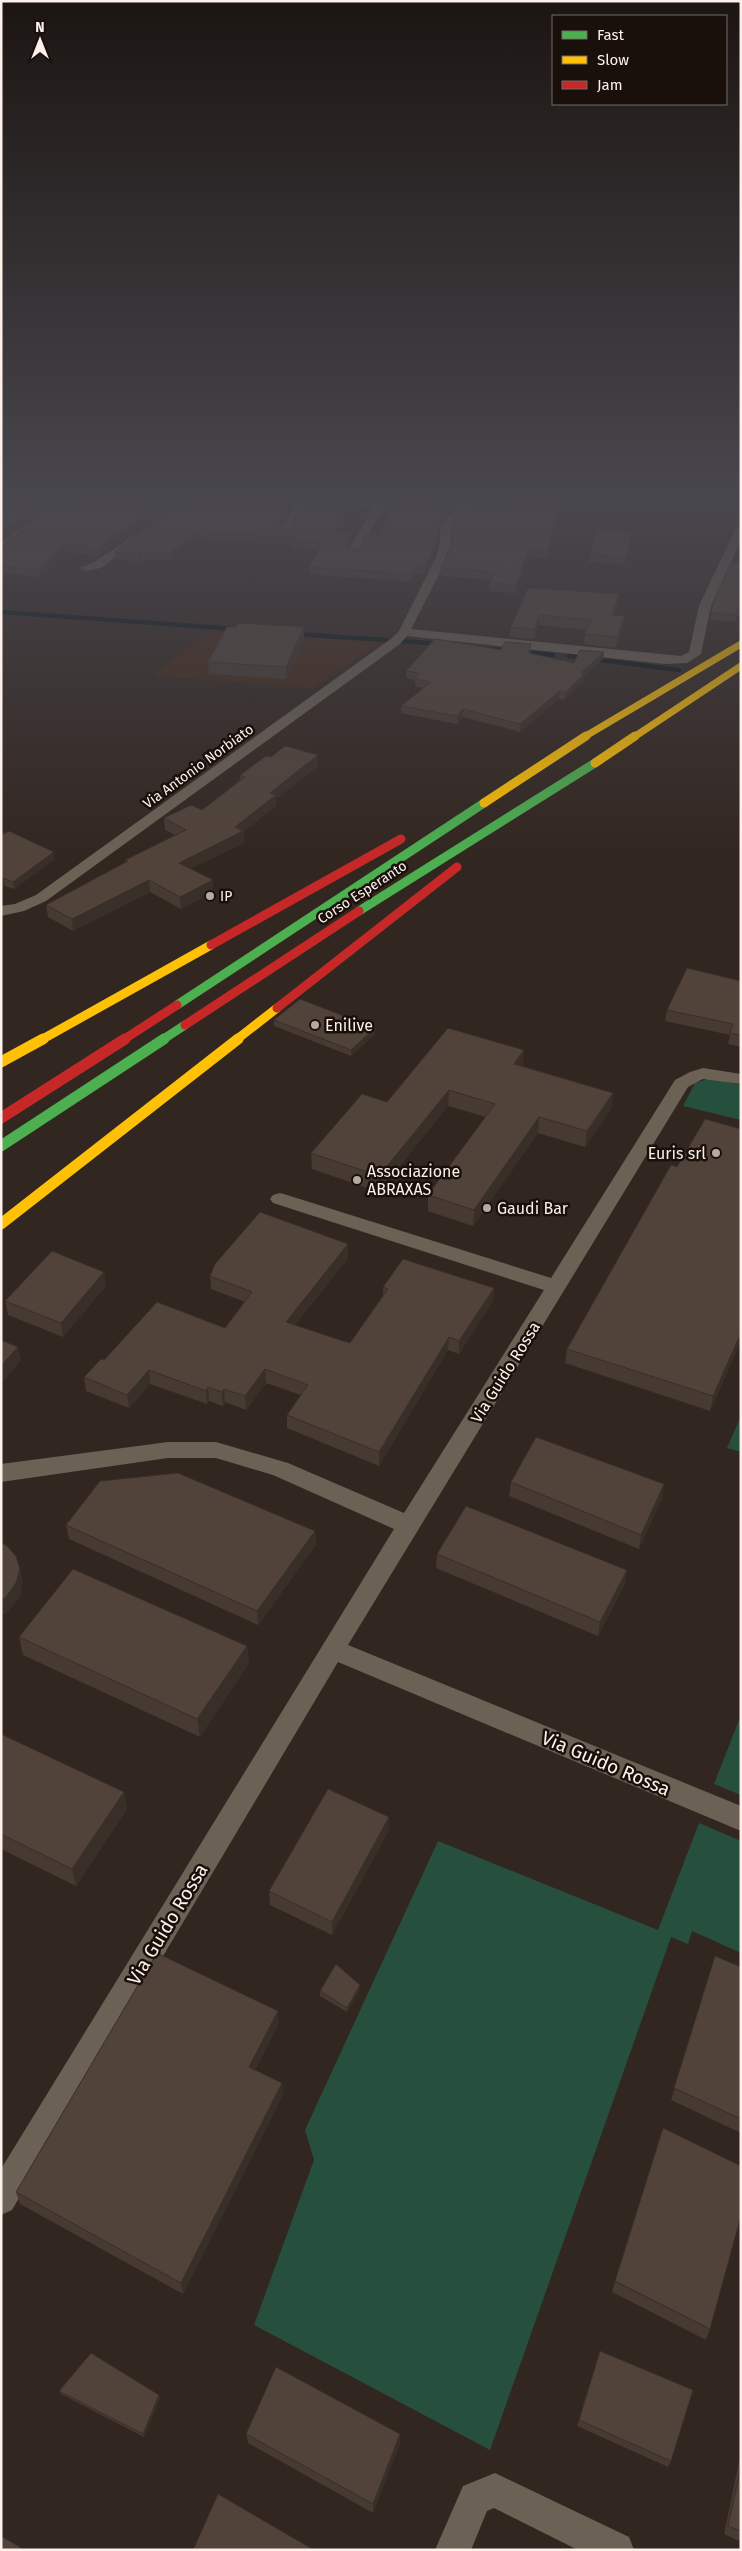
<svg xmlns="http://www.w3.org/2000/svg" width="742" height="2551" font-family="'Fira Sans',sans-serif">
<rect width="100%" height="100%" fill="#322620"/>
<path fill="#422819" d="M209,631L381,642L313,688L152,676Z"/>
<path fill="#274f3d" d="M711,1078L741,1085V1120L683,1106L695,1083Z
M741,1416V1452L727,1448Z
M741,1715V1795L714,1784Z
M699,1823L741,1841V1953L692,1931L688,1944L671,1937L490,2450L254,2325L314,2160L305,2130L438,1841L658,1930Z"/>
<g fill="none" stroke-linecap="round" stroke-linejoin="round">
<path stroke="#041418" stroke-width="4.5" d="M1,612L236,629
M295,634L386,640
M401,641L439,644
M488,649L553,655
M569,656L679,670"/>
<path fill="#6b6255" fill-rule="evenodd" d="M62,500H74L1,550V542Z
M298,500H308L289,534H281L280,532Z
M324,500H387L358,554H350L348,552L373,507L329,503Z
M466,500H477L451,527V548L448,557L411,629L681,656L689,652L699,606L736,528L741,525V540L711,606L701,654L687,663L665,664L407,636L400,644L46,901L24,911L1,916V906L15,904L36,895L392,638L399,631L436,557L439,548L441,526Z
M136,534L140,535V539L101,568L86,571L80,568L93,563Z
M703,1068L741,1074V1084L703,1079L688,1087L348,1645L741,1806V1831L338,1662L12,2210L1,2215V2169L394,1529L273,1475L216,1458H168L1,1482V1464L168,1442H216L288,1463L404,1513L544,1290L273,1203L270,1199L273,1195L280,1193L287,1195L551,1278L675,1080L690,1072Z
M495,2473L629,2537L634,2550H578L494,2508L487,2511L471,2550H435L463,2486Z"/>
<path stroke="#4caf50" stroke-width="9" d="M359,911L595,763
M177,1005L484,803
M162,1040L185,1025"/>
<path stroke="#4caf50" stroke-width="11" d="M1,1146L164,1039"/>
<path stroke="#ffc107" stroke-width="7" d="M584,737L741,644
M634,737L741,666"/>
<path stroke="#ffc107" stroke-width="9" d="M595,763L635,736
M484,803L586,736
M41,1040L211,945
M236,1040L277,1008"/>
<path stroke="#ffc107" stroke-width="11" d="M1,1062L43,1039
M1,1224L238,1039"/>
<path stroke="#c62828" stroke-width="9" d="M211,945L401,839
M277,1008L457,867
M185,1025L359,911
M123,1040L177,1005"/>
<path stroke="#c62828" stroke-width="11" d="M1,1118L125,1039"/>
</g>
<path fill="#463a32" d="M66,500H173L98,556L65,552L40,577L1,573V548L5,544V542Z
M182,500H297L280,528L281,529L290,528L350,502V509L337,532L352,541L349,547L350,549H358L379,535L461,503L440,525L437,548L425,575L416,574L412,582L309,574V567L318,550L291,548V545L195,539L171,560H141L138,562L116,559L115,552Z
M507,500H564L557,518L547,558L527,557L515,593L489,591L490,583L491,580L440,576L441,568L509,509Z
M630,540L625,564L589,562L590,554Z
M741,555V616H737L736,622L710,620L711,613L739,563Z
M528,588L618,604L614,615L624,616L623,627L616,648L584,644L585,634L587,630L539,625L534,639L510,637L511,627Z
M236,627L304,639L286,679L209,674L208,662Z
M501,650L531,651L530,654L574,663L604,652L603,659L584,677V681L564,700L559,699L520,732L463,717L457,724L401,713V706L424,688L415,686V680L406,678V671Z
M318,755V766L276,799V806L243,832L244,843L190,869L213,880V892L181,909L150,892L73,931L48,917L46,905L125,862V860L175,835L165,830L164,818L202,810L240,780V775L271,757Z
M1,835L55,859L14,889L5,886L1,887Z
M741,981V1047L728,1044L730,1035L665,1021L667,1010Z
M274,1020L375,1028V1034L351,1056L274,1026Z
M523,1066L613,1093L611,1109L585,1147L538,1133L473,1226L428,1211V1195L486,1117L448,1106L379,1192L312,1169L311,1153L387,1102Z
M348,1244V1258L295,1325L350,1343L383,1295V1287L494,1288L493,1301L459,1354L448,1350L379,1466L287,1428V1415L301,1395L266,1383L246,1410L225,1402L223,1406L209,1401L207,1404L150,1384L129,1408L86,1391L84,1377L104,1360L225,1328L245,1302L211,1289L210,1276Z
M104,1272L106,1286L63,1337L8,1315L5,1301Z
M741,1341L710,1411L565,1363L567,1349Z
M511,1482L664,1484L662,1498L639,1549L509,1496Z
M66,1525L315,1531L316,1545L258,1625L69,1539Z
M437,1554L625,1584L598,1636L436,1568Z
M19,1637L247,1646L249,1663L200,1737L23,1655Z
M1,1734L124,1792L127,1809L76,1886L1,1849Z
M389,1830L332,1935L270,1905L269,1891Z
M715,1956L741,1967V2133L671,2100Z
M360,1985V1989L347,2012L320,1996V1991Z
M279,2023L255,2070L282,2083L283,2095L183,2294L20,2204L16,2192Z
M615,2281L710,2329L706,2340L612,2292Z
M600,2351L671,2461L668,2467L577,2426Z
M59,2391L159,2395L160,2398L144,2437L61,2394Z
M246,2434L400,2443L373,2513L248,2443Z
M741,2452V2542L724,2534Z"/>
<path fill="#392f29" d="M48,500H59L1,540V532Z
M163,500H173L98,556V549Z
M292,500H297L278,531V524Z
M457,500H462L461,503L440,525L437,548L425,575V567L440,518Z
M562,500H564L557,518L547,558L548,551L557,511Z
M350,502V509L333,539V532Z
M195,531V539L171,560V553Z
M631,532L630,540L625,564L626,557Z
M352,533V541L346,552V545Z
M64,544L65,552L40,577L39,570Z
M528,549L527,557L515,593L516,585Z
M141,553V560L138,562L137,555Z
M416,566V574L412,582V574Z
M619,594L618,604L611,626L612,615Z
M539,615V625L534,639L535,629Z
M624,616L623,627L616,648L617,637Z
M304,627V639L286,679V667Z
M604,652L603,659L584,677V681L564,700L565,693L581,673Z
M560,691L559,699L520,732V724Z
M463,709V717L457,724V716Z
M318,755V766L276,799V806L243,832L244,843L180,874L179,863L235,827L270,793Z
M54,852L55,859L14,889L13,882Z
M3,878L5,886L2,888L1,880Z
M149,880L150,892L73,931L72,919Z
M213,880V892L181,909L180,897Z
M375,1028V1034L351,1056V1050Z
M524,1050L523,1066L513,1080L514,1064Z
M449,1090L448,1106L379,1192V1176Z
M613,1093L611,1109L585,1147L587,1131Z
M539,1117L538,1133L473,1226L474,1210Z
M348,1244V1258L286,1336V1322Z
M104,1272L106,1286L63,1337L61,1323Z
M494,1288L493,1301L459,1354V1341Z
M741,1333V1341L710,1411L713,1396Z
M449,1337L448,1350L379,1466V1452Z
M18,1347L21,1361L1,1384V1366Z
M265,1369L266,1383L246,1410L245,1396Z
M149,1370L150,1384L129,1408L127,1395Z
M208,1387L209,1401L207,1404L206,1391Z
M224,1389L225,1402L223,1406L222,1392Z
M664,1484L662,1498L639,1549L641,1535Z
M315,1531L316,1545L258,1625L257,1611Z
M20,1569L23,1583L20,1597L9,1611L1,1616V1600Z
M627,1570L625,1584L598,1636L600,1622Z
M247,1646L249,1663L200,1737L197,1719Z
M124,1792L127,1809L76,1886L72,1869Z
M389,1817V1830L332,1935V1922Z
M360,1985V1989L347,2012V2008Z
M278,2011L279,2023L250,2079L249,2067Z
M282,2083L283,2095L183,2294L181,2283Z
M159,2395L160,2398L144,2437L143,2434Z
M400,2434V2443L373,2513V2504Z"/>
<path fill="#51433a" stroke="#392f29" d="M1,500H48L1,532Z
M66,500H163L98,549L64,544L39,570L1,566V548L7,542H5Z
M182,500H292L278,524L281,529L290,528L306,500H326L350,502L333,532L352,533L346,545L350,549H358L367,534L379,535L396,500H457L440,518L437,540L425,567L416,566L412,574L309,567L322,543L291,541L293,538L195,531L171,553H141L137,555L115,552Z
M509,500H562L557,511L548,551L528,549L516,585L490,583L494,572L441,568L453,541V520L466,507L511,509Z
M596,529L631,532L626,557L590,554Z
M741,555V609H738L737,615L711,613L714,600L731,562L739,563Z
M528,588L619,594L612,615L624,616L617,637L585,634L591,620L539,615L535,629L511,627Z
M238,623L304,627L286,667L208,662L227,627H236Z
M435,639L501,650L505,642L531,644L528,653L574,663L580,650L604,652L581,673L584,674L565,693L560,691L520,724L463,709L457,716L401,706L431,682L415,679L419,673L406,671Z
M285,746L318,755L270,793L276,795L235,827L243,831L179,863L213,880L180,897L149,880L72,919L46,905L128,861L125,860L186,830L164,818L191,805L202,810L245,777L240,775L266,756L271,757Z
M9,831L54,852L13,882L3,878L1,880V835Z
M687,968L741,981V1035L730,1033L733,1024L667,1010Z
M300,999L375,1028L351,1050L274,1020Z
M448,1028L524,1050L514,1064L613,1093L587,1131L539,1117L474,1210L428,1195L495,1104L449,1090L379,1176L311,1153L362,1094L387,1102Z
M705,1119L741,1129V1333L713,1396L567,1349L671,1165L677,1167Z
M260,1212L348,1244L286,1322L340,1340L350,1343L388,1289L383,1287L403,1259L494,1288L459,1341L449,1337L379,1452L287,1415L308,1385L265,1369L245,1396L224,1389L222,1392L208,1387L206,1391L149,1370L127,1395L84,1377L101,1359L104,1360L157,1302L225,1328L252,1292L210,1276L215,1264Z
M52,1251L104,1272L61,1323L5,1301Z
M1,1340L18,1347L1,1366Z
M536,1437L664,1484L641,1535L511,1482Z
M178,1473L315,1531L257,1611L66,1525L100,1481Z
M466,1506L627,1570L600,1622L437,1554Z
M1,1543L6,1545L16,1556L20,1569L16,1583L6,1597L1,1600Z
M73,1569L247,1646L197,1719L19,1637Z
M1,1734L124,1792L72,1869L1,1834Z
M328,1789L389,1817L332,1922L269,1891Z
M157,1953L278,2011L249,2067L282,2083L181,2283L16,2192Z
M715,1956L741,1967V2119L674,2088Z
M336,1964L360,1985L347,2008L320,1991Z
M663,2128L741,2166V2216L710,2329L615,2281Z
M600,2351L693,2390L671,2461L579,2420Z
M91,2353L159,2395L143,2434L59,2391Z
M276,2367L400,2434L373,2504L246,2434Z
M741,2466V2531L728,2526Z
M218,2494L314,2550H193Z
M1,2536L25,2550H1Z"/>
<linearGradient id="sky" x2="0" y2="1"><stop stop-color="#1c1512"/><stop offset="0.58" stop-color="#49474e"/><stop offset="1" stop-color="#49474e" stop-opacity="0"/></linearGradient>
<rect width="742" height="857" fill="url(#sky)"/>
<g fill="#b6a9a3" stroke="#1a100b" stroke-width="2">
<circle cx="210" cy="896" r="5"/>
<circle cx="315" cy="1025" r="5"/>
<circle cx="716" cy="1153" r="5"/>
<circle cx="357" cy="1180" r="5"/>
<circle cx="487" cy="1208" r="5"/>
</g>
<g text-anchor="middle" stroke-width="5" stroke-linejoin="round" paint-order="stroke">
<g font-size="14" fill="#fdf0ea" stroke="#1a100b">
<text transform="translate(198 766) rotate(-36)" y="5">Via Antonio Norbiato</text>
<text transform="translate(362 892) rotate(-33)" y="5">Corso Esperanto</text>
</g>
<g font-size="14" fill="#fdf0ea" stroke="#1a100b" text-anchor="start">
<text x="220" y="901">IP</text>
</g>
<g font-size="16" fill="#fdf0ea" stroke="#1a100b" text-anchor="start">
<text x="325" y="1031">Enilive</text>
<text x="706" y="1159" text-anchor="end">Euris srl</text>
<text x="367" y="1177">Associazione<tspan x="367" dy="18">ABRAXAS</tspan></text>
<text x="497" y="1214">Gaudi Bar</text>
</g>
<g font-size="16" fill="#fdf0ea" stroke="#1a100b">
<text transform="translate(505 1372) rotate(-58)" y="6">Via Guido Rossa</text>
</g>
<g font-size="19" fill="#fdf0ea" stroke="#1a100b">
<text transform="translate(606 1763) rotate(23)" y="7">Via Guido Rossa</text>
<text transform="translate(167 1924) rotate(-59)" y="7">Via Guido Rossa</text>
</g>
</g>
<rect width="742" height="2551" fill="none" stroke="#fdf0ea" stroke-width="5"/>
<rect x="552" y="15" width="175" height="90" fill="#1a100b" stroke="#756a64"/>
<rect x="562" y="31" width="25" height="8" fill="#4caf50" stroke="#756a64"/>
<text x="597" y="40" font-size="15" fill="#fdf0ea">Fast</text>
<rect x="562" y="56" width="25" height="8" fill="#ffc107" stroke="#756a64"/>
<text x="597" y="65" font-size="15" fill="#fdf0ea">Slow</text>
<rect x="562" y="81" width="25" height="8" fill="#c62828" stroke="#756a64"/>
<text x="597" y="90" font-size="15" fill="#fdf0ea">Jam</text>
<g transform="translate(40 40)" stroke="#1a100b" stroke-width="4" paint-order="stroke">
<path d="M0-4L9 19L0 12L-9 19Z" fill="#fdf0ea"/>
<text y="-8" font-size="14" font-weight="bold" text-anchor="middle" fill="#fdf0ea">N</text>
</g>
</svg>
